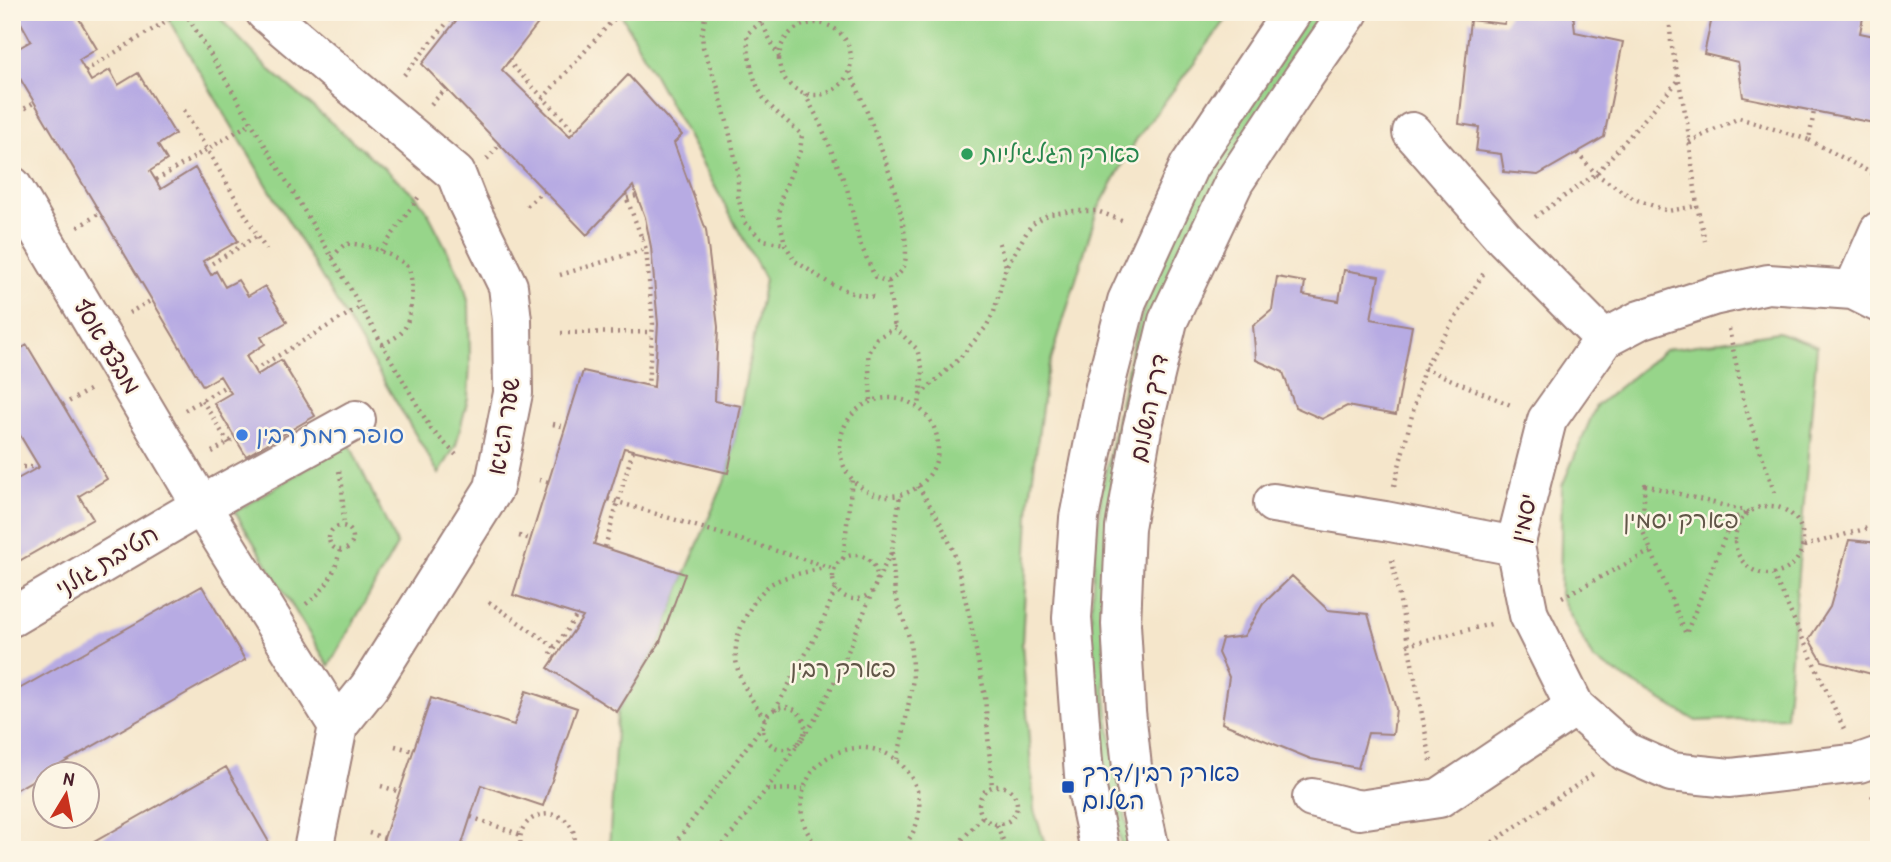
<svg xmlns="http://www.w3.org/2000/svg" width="1891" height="862" font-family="'Patrick Hand','Playpen Sans Hebrew',sans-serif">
<rect width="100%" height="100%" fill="#fcf5e5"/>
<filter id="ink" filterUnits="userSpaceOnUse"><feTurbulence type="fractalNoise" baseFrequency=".0143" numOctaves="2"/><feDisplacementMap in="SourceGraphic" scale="14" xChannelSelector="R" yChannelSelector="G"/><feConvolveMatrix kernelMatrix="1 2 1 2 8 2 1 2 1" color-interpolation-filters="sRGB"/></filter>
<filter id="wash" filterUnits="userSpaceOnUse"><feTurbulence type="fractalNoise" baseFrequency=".00686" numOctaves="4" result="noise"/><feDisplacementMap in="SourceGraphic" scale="28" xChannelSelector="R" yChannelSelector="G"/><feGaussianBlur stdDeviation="1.57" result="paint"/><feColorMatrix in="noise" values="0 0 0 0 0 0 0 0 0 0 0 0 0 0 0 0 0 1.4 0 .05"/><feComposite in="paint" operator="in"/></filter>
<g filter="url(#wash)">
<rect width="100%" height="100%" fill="#f5e6cb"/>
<path fill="#97d58a" stroke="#707a5a" stroke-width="2" d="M164,12H214L269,69L414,194L426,209L463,281L469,305L470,364L468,398L456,445L439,474Z
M620,12H1232L1136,140L1097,211L1046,377L1030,498L1022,643L1034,810L1047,850H609L617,712L660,642L685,574L728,473L765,279Z
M1310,12H1330L1217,184L1104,624V681L1112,744L1132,850H1122L1101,746L1091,624L1094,558L1102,489L1132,348L1138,325L1164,258L1203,176Z
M1778,332L1817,346L1786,717L1696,721L1593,659L1560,595L1562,486L1596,406L1665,350Z
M349,443L397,545L329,666L235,512Z"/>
<g id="blocks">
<path fill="#b7abe3" d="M15,12H75L97,49L79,60L91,81L110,70L118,85L138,73L175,134L158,145L167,160L150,171L161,189L195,168L238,241L203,261L211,275L216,271L225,287L238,280L248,296L265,286L287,322L261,337L265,344L246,356L257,375L281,360L315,416L246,456L214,403L231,393L226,386L220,376L203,386L12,65V52L31,41Z
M463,12H547L502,70L570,136L628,75L682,135L674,143L706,230L718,327L715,401L741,406L728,473L624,448L594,544L685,574L660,642L617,712L548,668L583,617L513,595L583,371L654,387L658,324L651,247L645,217L633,186L587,235L422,64Z
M1510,12H1573L1575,32L1623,42L1604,137L1538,175L1504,172L1501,154L1476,151L1479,127L1459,124L1470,20L1504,24Z
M1735,12H1864L1860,33L1879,37V124L1743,97L1738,62L1704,54L1713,13L1732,17Z
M1344,270L1379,276L1371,319L1412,326L1396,415L1347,406L1322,419L1295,407L1283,372L1256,360L1253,326L1272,310L1277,277L1305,282L1303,295L1339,301Z
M27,345L107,479L79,496L93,519L12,565V482L39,467L12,422V354Z
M1849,540L1879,543V676L1822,661L1809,639L1830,607Z
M1292,576L1328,610L1368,614L1396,709L1393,734L1368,733L1358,768L1311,759L1222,723L1229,677L1218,653L1222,639L1244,636L1263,604Z
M202,586L245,660L12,792V693Z
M526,691L577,708L543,806L481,785L461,847L467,850H380L431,698L514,725Z
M226,767L269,842L254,850H80Z"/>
</g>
</g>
<g filter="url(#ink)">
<use href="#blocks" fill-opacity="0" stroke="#a0827b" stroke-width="2"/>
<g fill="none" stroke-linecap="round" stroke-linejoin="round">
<defs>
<path id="minor" d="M265,12L456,174L467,202L508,286L512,320L513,393L494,488L369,687L338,726L313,850
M1412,132L1505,239L1604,339
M12,186L213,525L338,726
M1853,290L1879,231
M1879,303L1853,290L1768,284L1713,296L1640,320L1604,339L1547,420L1515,546L1529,615L1575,707L1626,752L1671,772L1730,778L1859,763L1879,756
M1273,503L1385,521L1515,546
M12,617L202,505L356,420
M1312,798L1359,810L1439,798L1575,707
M1100,850L1084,775L1072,618L1079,518L1105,386L1127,301L1189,166L1292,12
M1150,850L1132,767L1126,711L1121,624L1125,528L1142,429L1168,321L1234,182L1303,78L1349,12"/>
</defs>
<use href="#minor" stroke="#a0827b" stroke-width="42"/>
<path stroke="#a0827b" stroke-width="4.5" stroke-dasharray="2 5" stroke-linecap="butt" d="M185,12L332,257L431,429L458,457
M463,12V13
M706,12L702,33L703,47L718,88L728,126L738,171V196L744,222L763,240L785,244
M756,12L779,57
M811,12L818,23
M1669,12L1671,42L1687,122L1697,206L1705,241
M761,22L747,34C748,56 753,89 770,106C780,116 792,125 802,135L800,151L782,195L779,217L785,244L795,261L829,283L852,293L874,297
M779 59a36 36 0 1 1 72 0a36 36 0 1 1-72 0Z
M508,61L575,131
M85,71L181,12
M850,72C868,112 913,221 905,262C904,272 896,276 888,282
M404,75L456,12
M805,94L819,121L847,188L859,241L875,277L888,282L895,328
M431,104L446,89
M538,104L620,12
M184,110L266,250
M13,116L35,102
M1809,140L1879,177
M1689,142L1739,118L1809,140L1814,111
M1577,153L1596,174L1634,199L1668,211L1697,206
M487,159L500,144
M156,180L251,123
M625,194L646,249L653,324L648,385
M627,198L637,196
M527,206L544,190
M1535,217L1596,174L1678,81
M78,227L100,213
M642,238L648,235
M999,243L1006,266
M381,251L420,195
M332,257C336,254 340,248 344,245C356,239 403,257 409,269C414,282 412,318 404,329C399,337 389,341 381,345
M206,267L258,236
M560,275L646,249
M129,313L152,300
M1729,329L1744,403L1776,497
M561,333L652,332
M1424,368L1513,406
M254,370L360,307
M920,395L959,359L986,327L994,312L1006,267L1031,225L1049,214L1074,211H1097L1124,221
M840 447a49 49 0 1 1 98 0a49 49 0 1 1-98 0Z
M202,400L231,447
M871,400L868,353L877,338L895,328L917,349L923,371L919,406
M63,405L89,390
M185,410L226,386
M553,424L566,427
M12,435L18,432
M212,452L235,438
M16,467H39
M339,471L342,485L344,526
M539,480L548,482
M1645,485L1749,512L1732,519L1686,634L1642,529Z
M918,486L939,520L954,552L970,619L985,697L992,787
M1394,486L1424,368L1485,271
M608,499L835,569
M1735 540a34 34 0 1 1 68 0a34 34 0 1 1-68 0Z
M329 538a12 12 0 1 1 24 0a12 12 0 1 1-24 0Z
M519,536L531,539
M1804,546L1879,525
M605,547L633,450
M892,552L895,594L910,640L913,679L903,735L897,759
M833 577a22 22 0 1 1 44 0a22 22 0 1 1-44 0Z
M843,559L852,480
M1392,560L1431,761
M1773,574L1844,729
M1562,597L1651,551
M489,602L556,648
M306,604C327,588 334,576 340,550
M1407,645L1495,623
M555,658L550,655L577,615
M763 728a21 21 0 1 1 42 0a21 21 0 1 1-42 0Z
M775,710L821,626L836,588
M765,719C739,682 724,657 747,614C753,603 761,591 771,584C786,575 807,572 824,568
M395,746L414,751
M979 805a19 19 0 1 1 38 0a19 19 0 1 1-38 0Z
M381,786L400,792
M767,790L803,789
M1872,795L1879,812
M471,817L521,835
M997,825L1007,850
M369,833L384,838
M522,850C508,807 583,798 574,850
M670,850L763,725
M719,850L766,790L814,721L840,671L876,583L892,551L900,495
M821,850C806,835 799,818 802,797C805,779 816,763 832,755C894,724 950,800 900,850
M953,850L982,817
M1481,850L1596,772"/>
<use href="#minor" stroke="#fff" stroke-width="38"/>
</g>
</g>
<circle fill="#2e9e5b" stroke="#fcf5e5" stroke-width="2.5" cx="967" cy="154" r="7"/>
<circle fill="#3f7fe0" stroke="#fcf5e5" stroke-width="2.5" cx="242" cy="435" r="7"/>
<rect fill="#1a4fb4" stroke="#fcf5e5" stroke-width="2.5" x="1061" y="780" width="14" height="14" rx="3.5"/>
<g text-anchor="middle" stroke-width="5" stroke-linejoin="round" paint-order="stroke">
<g font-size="24" fill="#27864d" stroke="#fcf5e5" text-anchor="start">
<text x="981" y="162">פארק הגלגיליות</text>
</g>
<g font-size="24" fill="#4a1f2b" stroke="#fcf5e5">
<text transform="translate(107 346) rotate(59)" y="8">מבצע אסף</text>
<text transform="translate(1149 408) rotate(-78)" y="8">דרך השלום</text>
<text transform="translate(504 426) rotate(-81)" y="8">שער הגיא</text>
<text transform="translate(1524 518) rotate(-78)" y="8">יסמין</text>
<text transform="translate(107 561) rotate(-31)" y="8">חטיבת גולני</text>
</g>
<g font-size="24" fill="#366cbe" stroke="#fcf5e5" text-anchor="start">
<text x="256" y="443">סופר רמת רבין</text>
</g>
<g font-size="24" fill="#615648" stroke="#fcf5e5">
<text x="1681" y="528">פארק יסמין</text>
<text x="843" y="677">פארק רבין</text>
</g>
<g font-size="24" fill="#164399" stroke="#fcf5e5" text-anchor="start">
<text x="1082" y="781">פארק רבין/דרך<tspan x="1082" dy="28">השלום</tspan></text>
</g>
</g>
<rect width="1891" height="862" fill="none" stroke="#fcf5e5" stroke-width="42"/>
<g transform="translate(66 795) rotate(10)"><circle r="33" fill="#fcf5e5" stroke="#b59f9b" stroke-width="2"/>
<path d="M0-5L12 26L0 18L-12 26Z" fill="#c8321e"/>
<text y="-10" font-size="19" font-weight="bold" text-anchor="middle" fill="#4a1f2b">N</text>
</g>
</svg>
